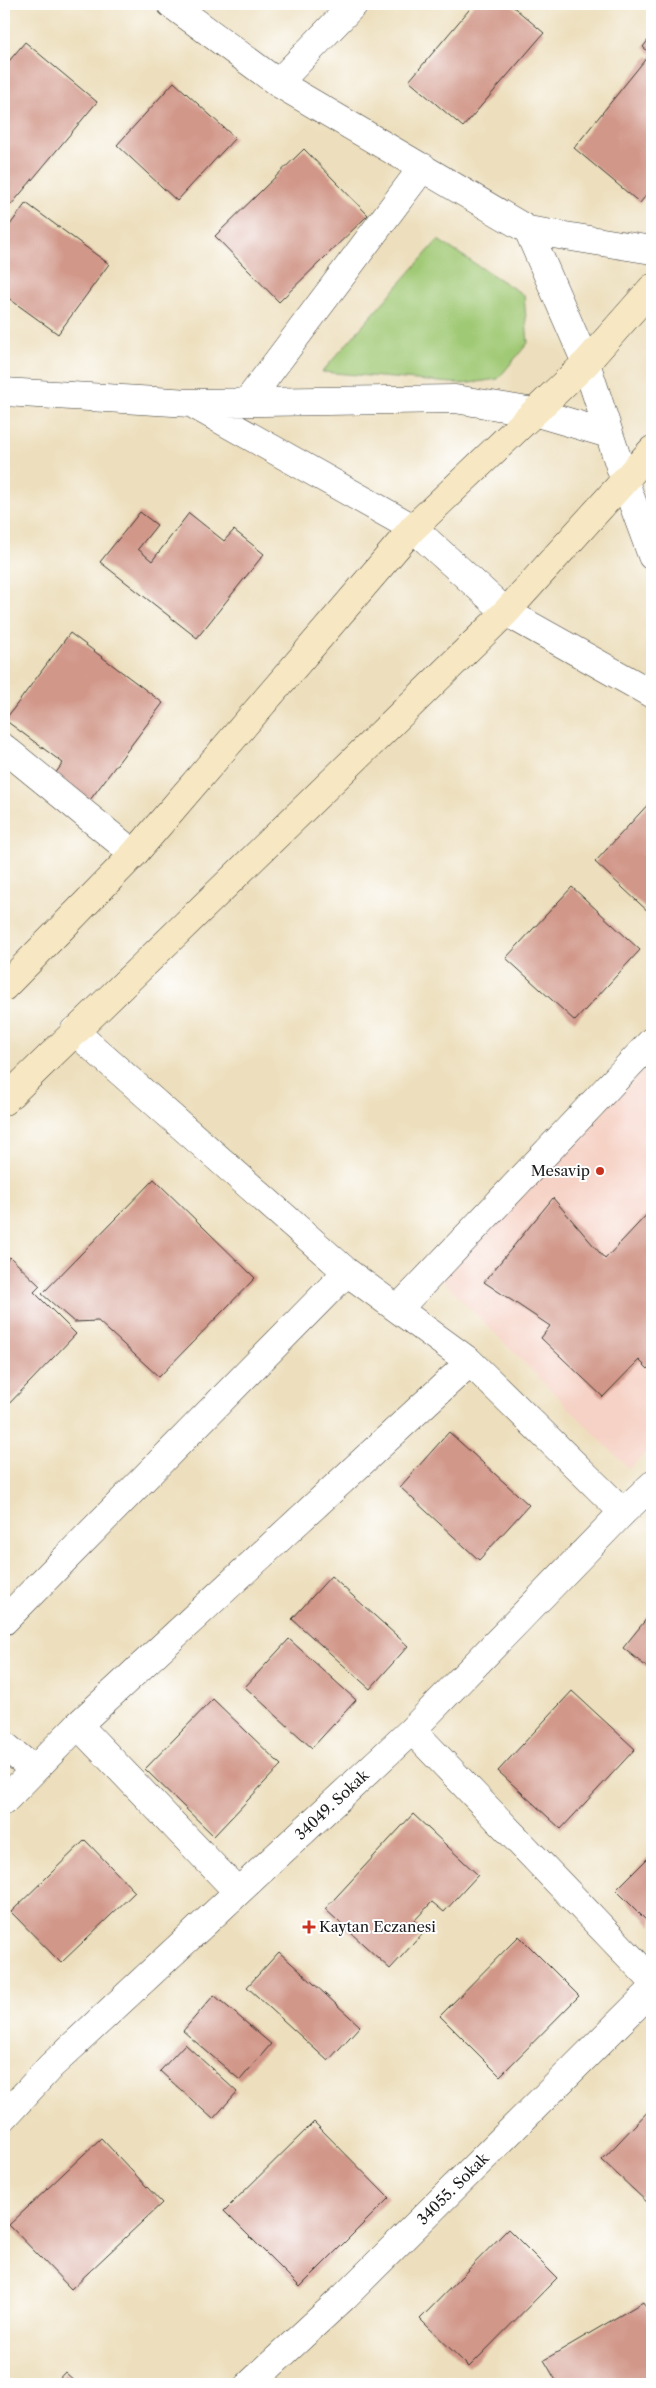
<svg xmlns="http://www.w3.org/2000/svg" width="656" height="2388" font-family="'Libre Caslon Text',serif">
<rect width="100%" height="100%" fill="#fff"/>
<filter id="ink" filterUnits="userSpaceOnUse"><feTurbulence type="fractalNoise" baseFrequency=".02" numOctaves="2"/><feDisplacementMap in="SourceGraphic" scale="10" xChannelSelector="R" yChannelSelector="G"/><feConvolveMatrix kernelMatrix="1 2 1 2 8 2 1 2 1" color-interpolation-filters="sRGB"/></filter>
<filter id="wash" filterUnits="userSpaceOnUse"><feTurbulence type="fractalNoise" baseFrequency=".0096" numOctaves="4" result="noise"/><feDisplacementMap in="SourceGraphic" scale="20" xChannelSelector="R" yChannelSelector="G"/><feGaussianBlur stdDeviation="1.12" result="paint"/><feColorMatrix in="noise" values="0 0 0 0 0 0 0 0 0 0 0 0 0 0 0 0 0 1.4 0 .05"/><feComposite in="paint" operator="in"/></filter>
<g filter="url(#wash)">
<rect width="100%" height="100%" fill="#eddfbd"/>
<path fill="#f6d1c5" d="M652,1062V1447L629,1469L442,1280Z"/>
<path fill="#a0c975" stroke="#5e7248" d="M438,240L524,295L528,343L498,379L463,384L322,372Z"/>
<g id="blocks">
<path fill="#d19789" d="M474,4H510L544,33L463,127L409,81Z
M652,35V55L643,47Z
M25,42L97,102L11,205L4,198V67Z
M648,56L652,59V188L640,203L574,148Z
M174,82L235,138L177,201L117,145Z
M304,149L368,215L279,302L215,236Z
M26,203L109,264L58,334L4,295V233Z
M140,512L157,525L138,549L152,561L189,513L224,541L234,530L264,554L197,638L100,562Z
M70,633L163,703L90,800L55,774L63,763L5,720Z
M652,800V915L595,862Z
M572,887L640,950L575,1021L506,958Z
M154,1179L255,1278L159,1377L98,1321L74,1322L42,1294Z
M553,1198L605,1259L652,1209V1365L648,1369L639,1360L603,1397L541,1338L550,1326L484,1282Z
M10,1257L40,1286L34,1292L76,1334L4,1409V1264Z
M449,1432L529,1505L479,1560L400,1487Z
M331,1576L408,1646L370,1689L292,1619Z
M652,1612V1671L623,1648Z
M289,1639L356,1700L312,1748L245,1687Z
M572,1691L635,1749L561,1829L498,1771Z
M213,1699L281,1765L214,1836L145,1769Z
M413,1814L478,1875L444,1912L432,1902L413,1922L424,1932L390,1969L325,1909Z
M85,1840L135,1892L61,1963L11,1912Z
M652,1854V1926L616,1890Z
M519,1936L579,1996L500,2076L440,2016Z
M279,1952L360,2026L328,2061L247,1987Z
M214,1995L271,2044L240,2080L183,2031Z
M185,2044L237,2092L213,2119L160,2071Z
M652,2107V2201L649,2204L602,2160Z
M314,2122L389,2198L300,2287L224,2211Z
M101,2138L162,2203L71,2289L9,2225Z
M508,2229L557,2278L469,2367L420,2319Z
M643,2302L652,2318V2384H558L544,2360Z
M65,2372L78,2384H54Z"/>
</g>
</g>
<g filter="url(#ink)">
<use href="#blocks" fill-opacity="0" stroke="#3b3934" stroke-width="1"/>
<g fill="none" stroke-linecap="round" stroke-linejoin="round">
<defs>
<path id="street" d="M171,4L278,83L528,230L652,250
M278,83L354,4
M528,230L586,363L625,482L652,556
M4,392L190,403L455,399L534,412L609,434
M247,402L423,167
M191,403L413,528L506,612L652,694
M4,748L134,854
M74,1031L347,1272L470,1362L623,1512
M398,1309L652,1041
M4,1621L347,1272
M78,1725L238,1892
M412,1730L652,1980
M4,1745L33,1769
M4,1801L78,1725L470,1362
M4,2117L51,2066L412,1730L623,1512L652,1485
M250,2384L345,2296L652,1990"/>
<path id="secondary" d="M4,987L134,854L413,528L586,363L652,288
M4,1101L506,612L652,450"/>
</defs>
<use href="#street" stroke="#3b3934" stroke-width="29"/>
<use href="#secondary" stroke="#3b3934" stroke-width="29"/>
<use href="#street" stroke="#fff" stroke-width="28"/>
<use href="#secondary" stroke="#f7e8c3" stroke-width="28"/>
</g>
</g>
<g fill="#c8321e" stroke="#fff" stroke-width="2">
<circle cx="600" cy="1171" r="5"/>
<path d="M306.5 1919.5h5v5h5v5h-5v5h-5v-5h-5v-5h5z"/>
</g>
<g text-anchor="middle" stroke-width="4" stroke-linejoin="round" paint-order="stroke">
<g font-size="15" fill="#1c1c1c" stroke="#fff" text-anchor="end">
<text x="590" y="1176">Mesavip</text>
<text x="319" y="1932" text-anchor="start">Kaytan Eczanesi</text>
</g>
<g font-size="15" fill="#1c1c1c" stroke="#fff">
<text transform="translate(332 1805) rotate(-43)" y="5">34049. Sokak</text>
<text transform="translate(453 2189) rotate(-45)" y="5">34055. Sokak</text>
</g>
</g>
<rect width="656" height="2388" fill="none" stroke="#fff" stroke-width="20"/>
</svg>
